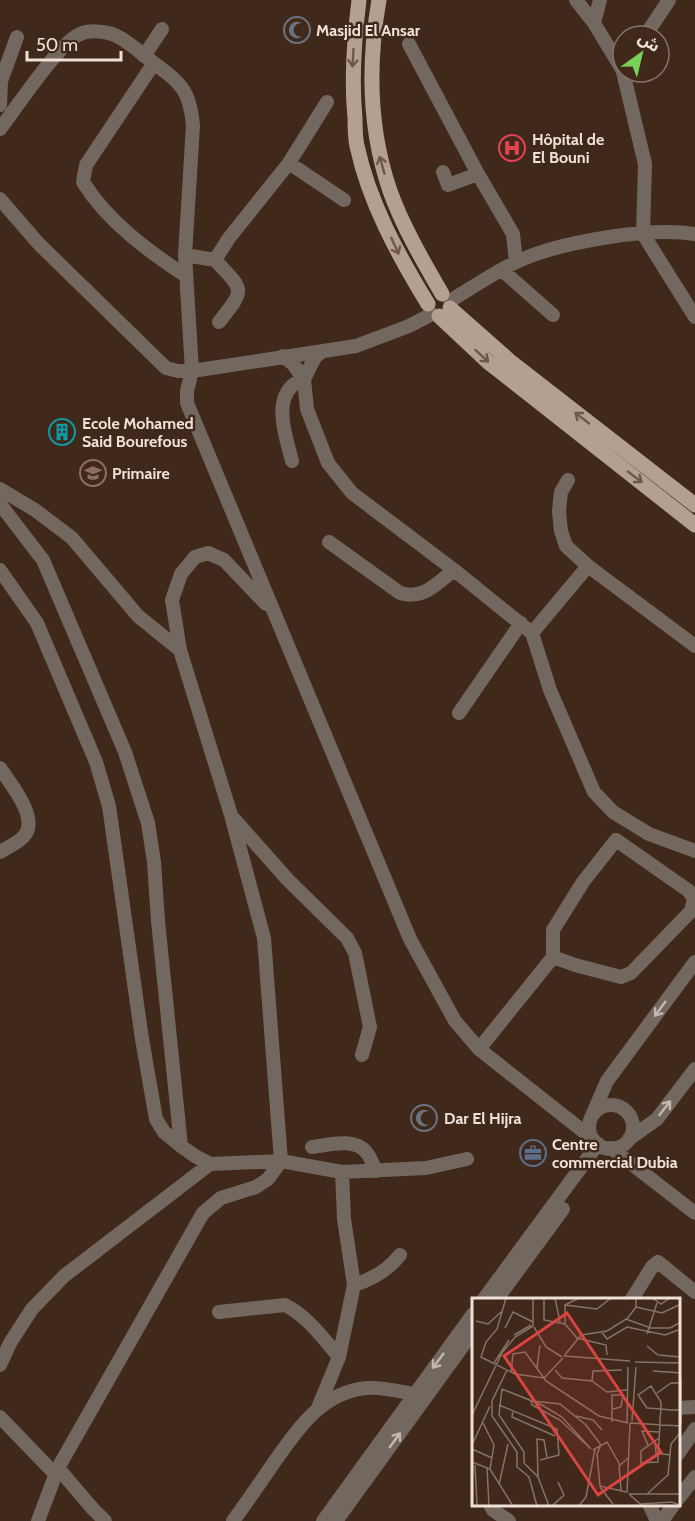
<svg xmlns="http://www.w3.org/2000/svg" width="695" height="1521" font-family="Cabin,'Noto Sans Arabic',sans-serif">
<rect width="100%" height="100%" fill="#40291a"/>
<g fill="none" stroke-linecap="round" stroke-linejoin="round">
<path stroke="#73685f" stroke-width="14" d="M576,0L594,23L623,71
M594,23L600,0
M645,36L669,0
M409,44L478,174L513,234L516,262
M144,56L162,29
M154,63L86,165L83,182C107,221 148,251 186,276
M623,72L645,164L643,234L695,317
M0,105L1,81L17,37
M0,129C17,107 59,43 80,34C89,30 103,31 112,34C125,38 139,52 150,60C179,82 190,88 193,126L185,255L192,371H178L166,368L39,244L0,199
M289,163L344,200
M443,172L448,185L478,174
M185,255L215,260L229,238L289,163L327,102
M215,260C244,291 246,288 219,322
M502,270L553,315
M450,301C471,288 492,274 514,263C557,242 648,227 695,234
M432,314L409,326L356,346L192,371L187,391V403L410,939L455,1021L479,1049L593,1139
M323,351L315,357L304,379L307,409L328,463L352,493L454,570L532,633L550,690L594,792L613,812L649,834L695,851
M283,356L293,364L304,379C300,381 295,383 292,386C273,404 287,440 292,461
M568,480L561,492L559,511L561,531L566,546L588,566
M0,489L35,510L72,538L138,616L180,650L231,815L264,938L281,1161L268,1179L256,1187L221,1198L203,1213L58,1468L92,1508L105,1521
M0,504L43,560L125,752L148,823L154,862L158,921L181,1146L164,1132L156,1119L142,1039L109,806L96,762L37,623L0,570
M329,542L400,593C424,600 436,584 454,570
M532,633L588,566L695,646
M180,650L172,600L181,574L195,557L208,553L224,560L266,604
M459,713L521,623
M0,768C10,783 40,819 24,836C18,843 8,847 0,852
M234,819L288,880L347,938L355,953L370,1027L362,1055
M479,1049L553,957V930L583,882L616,840L689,891L694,899L691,911L631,973L621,977L575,965L553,957
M589 1127a22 22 0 1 1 44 0a22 22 0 1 1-44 0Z
M591,1118L607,1081L695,962
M629,1139L657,1119L695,1069
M181,1146L195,1156L210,1164L281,1161L342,1172L344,1219L354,1285L339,1357L318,1408
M312,1147C329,1145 355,1137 367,1153C371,1158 373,1165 376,1171
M611,1148L695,1213
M342,1172L426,1168L467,1159
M354,1285C373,1279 388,1270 400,1255
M484,1299L598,1144
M497,1299L563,1209
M632,1299L652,1267L658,1262L695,1292
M219,1312L285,1305C307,1316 323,1338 339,1357
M0,1365L10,1343L32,1309L64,1276L210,1164
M678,1408L695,1407
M0,1417L55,1474
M678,1454L695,1429
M678,1499L695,1477
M490,1504L493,1510L509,1521
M649,1504L657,1521
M38,1521L58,1468
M233,1521C247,1502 260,1483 273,1464C297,1430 321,1392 367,1388C382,1387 398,1391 413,1394
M323,1521L473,1314
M336,1521L473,1332
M662,1521L674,1504"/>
<path stroke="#b59f8e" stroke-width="15" d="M359,0C354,40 351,78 355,118C355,127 355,137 357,146C369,202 398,255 428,304
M379,0C368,63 369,130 390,191C403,227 423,261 442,294
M450,308L511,362L695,505
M439,316L488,362L695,525"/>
</g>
<defs><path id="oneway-shaft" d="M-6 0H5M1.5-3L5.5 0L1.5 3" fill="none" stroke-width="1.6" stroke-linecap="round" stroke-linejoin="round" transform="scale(1.5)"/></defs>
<g stroke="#6f5848">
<use href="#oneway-shaft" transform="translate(353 58) rotate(93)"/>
<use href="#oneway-shaft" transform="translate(382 165) rotate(-106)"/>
<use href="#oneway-shaft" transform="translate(395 246) rotate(65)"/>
<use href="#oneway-shaft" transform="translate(482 356) rotate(42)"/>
<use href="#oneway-shaft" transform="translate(582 418) rotate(-142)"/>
<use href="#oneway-shaft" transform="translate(635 477) rotate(38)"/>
</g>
<g stroke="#c4b7ae">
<use href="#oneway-shaft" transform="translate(660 1009) rotate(126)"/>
<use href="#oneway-shaft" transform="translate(665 1108) rotate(-52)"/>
<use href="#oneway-shaft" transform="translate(438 1361) rotate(127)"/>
<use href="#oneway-shaft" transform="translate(395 1440) rotate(-54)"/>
</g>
<defs>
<symbol id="mosque-ring" viewBox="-11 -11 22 22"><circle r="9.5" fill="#40291a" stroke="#6b7280" stroke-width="1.5"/><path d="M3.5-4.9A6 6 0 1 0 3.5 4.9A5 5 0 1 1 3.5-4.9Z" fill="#6b7280"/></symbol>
<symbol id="hospital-ring" viewBox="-11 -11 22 22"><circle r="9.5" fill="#40291a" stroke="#e0444e" stroke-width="1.5"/><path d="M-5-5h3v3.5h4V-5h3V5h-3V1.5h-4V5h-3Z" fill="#e0444e"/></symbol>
<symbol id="building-ring" viewBox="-11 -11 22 22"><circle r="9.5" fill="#40291a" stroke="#0f9aa8" stroke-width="1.5"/><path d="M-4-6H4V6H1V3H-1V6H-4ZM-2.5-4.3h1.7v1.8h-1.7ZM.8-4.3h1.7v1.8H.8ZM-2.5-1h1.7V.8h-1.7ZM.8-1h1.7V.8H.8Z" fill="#0f9aa8"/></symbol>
<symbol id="school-ring" viewBox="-11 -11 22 22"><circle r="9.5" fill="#40291a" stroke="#8d6e63" stroke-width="1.5"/><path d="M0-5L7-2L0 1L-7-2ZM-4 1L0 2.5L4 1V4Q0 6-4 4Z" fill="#8d6e63"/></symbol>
<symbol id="office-ring" viewBox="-11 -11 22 22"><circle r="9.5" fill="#40291a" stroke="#5c6f8a" stroke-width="1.5"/><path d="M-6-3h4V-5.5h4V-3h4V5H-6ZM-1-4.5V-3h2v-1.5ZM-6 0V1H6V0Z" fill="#5c6f8a"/></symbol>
</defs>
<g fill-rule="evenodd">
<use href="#mosque-ring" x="282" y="15" width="30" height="30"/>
<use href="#hospital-ring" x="497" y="133" width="30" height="30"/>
<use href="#building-ring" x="47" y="417" width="30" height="30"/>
<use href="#school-ring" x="78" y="458" width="30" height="30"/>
<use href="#mosque-ring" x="409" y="1103" width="30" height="30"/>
<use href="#office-ring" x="518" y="1138" width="30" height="30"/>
</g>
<g text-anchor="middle" stroke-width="5" stroke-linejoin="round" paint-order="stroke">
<g font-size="16" font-weight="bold" fill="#f0e1d8" stroke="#40291a" text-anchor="start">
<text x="316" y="36">Masjid El Ansar</text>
<text x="532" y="145">Hôpital de<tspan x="532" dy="18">El Bouni</tspan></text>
<text x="82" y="429">Ecole Mohamed<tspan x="82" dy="18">Said Bourefous</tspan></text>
<text x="112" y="479">Primaire</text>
<text x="444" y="1124">Dar El Hijra</text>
<text x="552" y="1150">Centre<tspan x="552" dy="18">commercial Dubia</tspan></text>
</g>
</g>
<g transform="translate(472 1298)">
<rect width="208" height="208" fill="#40291a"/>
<path fill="none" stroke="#867366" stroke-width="1.5" d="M34,0L25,31L14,44L9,59L43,76L72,80M61,0V28M72,0V22L93,26M83,0L88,24M107,0L93,7V26L105,40L134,47L135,57M180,0L189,6L198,0M93,7L125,11L139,0M164,9L190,15L209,6M155,21L164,9V0M4,23L16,26L29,14M62,29L74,49L90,59M33,30L41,14L61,24M129,33L135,41L155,29L193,37L209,31M175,36L185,5M42,37L59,27M175,48L186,57L209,59M92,58L109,37L135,33L154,21L179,30H198L209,24M92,58L158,63M91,60L72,80L74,83L127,118L156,125M163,64L209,65M22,65L37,42M65,70L68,47M35,72L20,103V118L45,154V169L57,179L65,208M83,72L90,80L120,83L135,94L155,92M181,73L209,75M39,74L41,56L53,54L72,80M209,81V126M120,83L121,73L150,72M185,95L199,85H207M59,103L60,107L88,122L119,151L90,119L70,107L30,91L27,117L52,154V165L66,179L77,208M61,103L88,106L114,127L129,147L125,156L128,188L154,194M27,107L85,131L87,157L68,162M41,112L40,119L83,138M0,117L30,55L43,39L61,28M104,118L121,122L130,132M10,123L22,147L18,171M160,123L164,69M140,124V97H151L149,109L141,111M155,124L156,69M158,125L209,128M187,140L169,153V165L186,164V157L188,127V120L189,111V104L179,88L166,97L175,110L189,111L198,112H209M183,143L184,155L198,157M0,147L18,108M176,147L170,133L187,134M0,151L20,160M121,152L135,144L148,167M0,164L18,171L41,208M3,167L5,208M15,169L17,208M66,179L65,141L72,142L75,159M27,187L36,146M128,189L141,206M149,192L147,168L156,160M155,195L158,125M157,196L168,206L200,204L209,208M157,196H209M175,196L196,177L199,146L209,134M80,208L92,197L86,184M107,208L114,199L123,151"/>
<path fill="#da4442" fill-opacity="0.15" stroke="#da4442" stroke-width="3" d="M95,15L189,154L126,197L32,58Z"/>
<rect width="208" height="208" fill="none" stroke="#f0e1d8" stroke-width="3"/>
</g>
<g transform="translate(641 54) rotate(34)"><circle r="28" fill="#40291a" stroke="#867366" stroke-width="1.5"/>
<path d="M0-4.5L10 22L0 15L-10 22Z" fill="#78d158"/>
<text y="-9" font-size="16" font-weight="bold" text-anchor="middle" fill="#f0e1d8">ش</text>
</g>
<path d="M27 51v9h94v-9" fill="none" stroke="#f0e1d8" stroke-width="3"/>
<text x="36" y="51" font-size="18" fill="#f0e1d8" stroke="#40291a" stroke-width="4.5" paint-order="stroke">50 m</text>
</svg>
